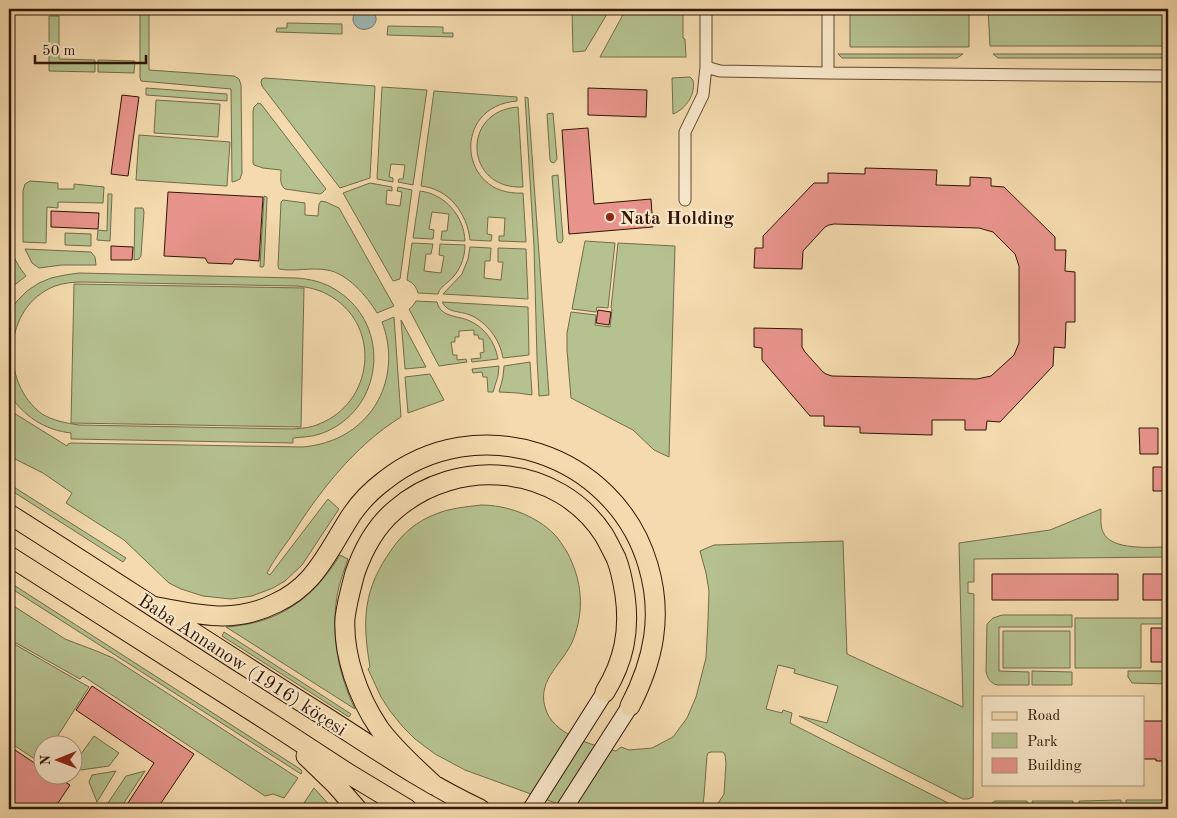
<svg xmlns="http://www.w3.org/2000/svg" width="1177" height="818" font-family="'Old Standard TT',serif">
<rect width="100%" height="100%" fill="#f4daae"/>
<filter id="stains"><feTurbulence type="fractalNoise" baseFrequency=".004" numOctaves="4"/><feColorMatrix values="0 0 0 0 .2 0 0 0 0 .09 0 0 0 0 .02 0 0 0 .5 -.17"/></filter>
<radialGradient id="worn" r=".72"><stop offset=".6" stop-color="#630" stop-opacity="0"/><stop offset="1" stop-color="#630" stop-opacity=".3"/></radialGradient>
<path fill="#b5c18f" stroke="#726c49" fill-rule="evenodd" d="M9,9H149V70L234,76L239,79L241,85L242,173L240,179L236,181L232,182L231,89L141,81L140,78V14L9,11Z
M572,9H610L585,51L573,52Z
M626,9H683V38L685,39L686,57H600Z
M850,9H969V47H850Z
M988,9H1168V46H990Z
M49,16H59V59L95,60V72L49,71Z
M287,23L342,24V34L276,32L277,28H287Z
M388,26L443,27V33H453V37L387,35Z
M838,54H963L957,58H842Z
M993,54H1168V58H998Z
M98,60L135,61L134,73L98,72Z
M690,77L693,80C696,94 686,109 673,114L672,78Z
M265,78L375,86L370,178L340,188L262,86L261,82L262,79Z
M382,87L427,90L413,185L398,182L399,179H403L405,165L391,164L389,177L393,178V182L377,179Z
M146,88L227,94V101L146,95Z
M434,91L517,97V101C451,106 458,197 523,193L526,242L499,241V236H504L505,218L488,217L487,234L492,235L491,241L470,240C467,213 449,189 421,186Z
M525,97L528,98L549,395L539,396L537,358L534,246Z
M156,100L220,104L218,137L154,133Z
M258,103L261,104L326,189L322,193L320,194L285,189C279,184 281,177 281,170L263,168L254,165L253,163V111L254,107Z
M518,107L523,187C465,190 460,111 518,107Z
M553,113L557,159L554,163L551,162L550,160L547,114Z
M139,135L230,142L227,186L136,180Z
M558,175L563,239L562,242L560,243L558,242L557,240L552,176Z
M30,181L58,183V189H74V184L104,187L103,203L58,202V208L47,207L46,243L23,242V191L25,184Z
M370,183L392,187V191L387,190L386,204L400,206L402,192L397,191L398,187L412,190L400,279L393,281L343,193Z
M420,191C445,194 464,216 465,241L441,240L442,231H447L449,214L432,212L429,229L434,230L433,239L413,238Z
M108,194H112L110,241L97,240L98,230L107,231Z
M264,196L267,197V199L264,265L263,267H260Z
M283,200L305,203V215L318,216L319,204L321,201L326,202L339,208L394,306L377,313C367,296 347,273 327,270C311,267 294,272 279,269L278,266L281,202Z
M135,208H143L144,212L141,256L139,259L134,260Z
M9,231H11C10,251 14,261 26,276L12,287H9Z
M65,233L91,234V246L65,245Z
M585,241L615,243L608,308L597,307L596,312L572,309Z
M412,243L433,244L431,254H426L424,271L441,273L444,256L439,255L440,244L465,245C465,259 459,273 448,282C443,286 440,288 438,294L418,293C416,286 413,283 407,280Z
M618,243L675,246L669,457L654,450L633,430L571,398L567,350V333L571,312L596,315L595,325L610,327L612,309L611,308Z
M470,247L491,248L490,261H485L484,278L501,280L503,262H498V248L526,249L528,299L443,294L462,274L468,259Z
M25,249L91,252L95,257L96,265H62L39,268L32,263Z
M79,273L296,278C310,279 324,282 336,290C393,325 384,412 320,434C311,437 302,437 293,438V443L71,439V433C44,430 24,416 9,394V312L17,301L27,291L39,283L51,278L65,275ZM82,282L296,286C309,287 321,290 332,297C382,328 373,403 319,424C311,428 302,428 293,429L79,425C66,423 54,421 42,414C0,383 2,307 55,286C64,283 73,282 82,282Z
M74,284L304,288L301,427L71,423Z
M416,301L437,302C441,318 457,315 470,321C485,328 495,342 498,359L472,362L471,359L481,358L480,353L484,352L483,339H479L478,335H474V330L459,331V337H455V342H451L453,355H457V360L466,359L467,362L439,366L409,309L412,307Z
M442,302L528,307L529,355L503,358C500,340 487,322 470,315C458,310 449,314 442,302Z
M394,317L401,417C354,446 319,492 290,538C282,549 273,561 267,573L270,575L328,499L339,509L302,565L285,581L273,588L252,596L231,599L203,596L181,589L169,583L124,540L66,503L72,493L43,473L9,456V410L67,446L68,444L71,443L303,447C313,446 323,444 333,440C381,421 400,369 382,322Z
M401,320L426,367L405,369Z
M530,362L532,395L518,393L499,392L503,377L504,366Z
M499,366L498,376L493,392H488L487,377H483L482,372L473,373L472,369Z
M430,374L444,400L408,413L405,377Z
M9,484L126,558L123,562L9,489Z
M481,505C506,505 535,515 554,534C559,539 563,546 567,552C582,580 585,610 573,640C564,663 537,679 545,707C552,735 592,745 616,751L621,747L629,750L652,748L673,737L687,718L696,697L706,658L708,620L709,591L706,573L700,551L714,545L843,541L847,654L963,707L959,543L1050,530L1101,509C1101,516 1100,526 1103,532C1111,551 1151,547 1168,547V557L974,559V582H968V593L974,594L973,797L968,799H963L799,716L827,723L838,686L794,673L795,669L778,665L766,709L782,713L783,710L792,713L790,723L960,809H572L465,770L435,754L415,739L403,727L390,711L381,697L368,669L370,667C362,620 363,589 392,549C403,533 417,521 436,514C450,508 466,507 481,505ZM711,752H723L725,755L726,763L724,794L717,805L703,804L704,796L707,756L708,753Z
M340,555L348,559C344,571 339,583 337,596C331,636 338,673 355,709L226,627C279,623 312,600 340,555Z
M9,582L300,769L302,771L301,774L9,587Z
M9,603L65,639L99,652L113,658L298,778L284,798L273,794L265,796L83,676L80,679L9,639Z
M1002,615H1072V627H999V671L1029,672V685H998C991,684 988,679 986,672L987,624L993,618Z
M1075,618H1168V624H1141V668H1075Z
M1003,631H1070V668H1003Z
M224,632L351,714L349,717L222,636Z
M9,641L89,687L52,745L42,746V761L41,763L9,742Z
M1032,671L1072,672V685H1032Z
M1128,671H1168V684L1132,683L1128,677Z
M94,736L119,753L109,766L81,770L73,765Z
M116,771L97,802L89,782L92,775Z
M145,771L120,809H104L126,776Z
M314,788L333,809H310L304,803Z
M1121,800V809H1079V801Z
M1126,800H1167V809H1126Z
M995,801H1027L1028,809H988L992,803Z
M1032,801H1073V809H1033Z"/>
<path fill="#9fb8b5" stroke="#73776e" d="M357,9H371C388,26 357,39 353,20C353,15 355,12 357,9Z"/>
<path fill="#e8948c" stroke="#301603" d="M588,88L647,90L646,117L588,115Z
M122,95L139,97L128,176L111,174Z
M588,128L594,204L651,199L653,227L569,234L562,130Z
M865,168L937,170L936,185L970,186V177L991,178V186L1004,187L1055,237V250H1066L1065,271L1075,272V322H1066L1065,348L1054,347L1053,366L1000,422L987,421L986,430H965V420H932V435L860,433V427L824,426V416H810L762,360V348L754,347V328L802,329V347L805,352L823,372L826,374L832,376L977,379L991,376L1014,355L1019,343V266L1015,254L993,232L979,228L834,224L829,225L825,227L803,251L802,269L754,268L755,248H763V236L814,183H828V173L865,174Z
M168,192L263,197L259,261L235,259L232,264L208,263L205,258L164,256Z
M51,211L99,213L98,229L51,227Z
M111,246L133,247L132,260H111Z
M598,310L611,312L609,325L596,323Z
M1139,428H1158V454H1140Z
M1153,467H1168V491H1153Z
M992,574H1118V600H992Z
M1143,574H1168V600H1143Z
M1151,628H1168V662H1151Z
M92,686L194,754L157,809H124L154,763L76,710Z
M1143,721H1168V761H1156V759H1143Z
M9,746L42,768V776H55L70,785L54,809H9Z"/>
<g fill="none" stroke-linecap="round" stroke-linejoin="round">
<defs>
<path id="street" d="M706,67L720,71L828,73L1168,76
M828,73V9
M685,200V132L703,95L706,67V9"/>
<path id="secondary" d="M531,809L605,692
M564,809L630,706"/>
<path id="primary" d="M9,514C113,580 216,648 321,714C373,747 424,783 480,809
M9,556L277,727L349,774L407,809
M152,606C197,614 233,625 276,603C289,597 301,588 310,578C327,559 338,535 352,514C361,501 372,490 384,481C477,407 615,453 648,565C663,615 654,660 630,706
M306,756L336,785L357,809
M434,785C415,767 394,749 379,728C358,697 343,655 345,618C347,602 351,588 355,573C363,550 376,526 395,510C457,456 558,464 604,535C608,542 612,550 616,558C621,570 623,582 625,595C630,631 624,661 605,692"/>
</defs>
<use href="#street" stroke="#61472e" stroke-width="13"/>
<use href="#secondary" stroke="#301603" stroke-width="18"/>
<use href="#primary" stroke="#301603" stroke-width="21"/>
<use href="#street" stroke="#f8e7ca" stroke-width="11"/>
<use href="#secondary" stroke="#f8e7ca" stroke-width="16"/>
<use href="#primary" stroke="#f4daae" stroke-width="19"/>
</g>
<circle fill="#8f2418" stroke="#f8e7ca" stroke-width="2" cx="610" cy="217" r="5"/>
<g text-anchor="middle" stroke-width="4.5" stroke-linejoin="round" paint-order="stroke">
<g font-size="19" font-weight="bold" fill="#301603" stroke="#f8e7ca" text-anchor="start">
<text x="620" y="224">Nata Holding</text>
</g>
<g font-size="19" fill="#301603" stroke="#f8e7ca">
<text transform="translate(243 664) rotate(33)" y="7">Baba Annanow (1916) köçesi</text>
</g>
</g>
<rect width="1177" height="818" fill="none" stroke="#f4daae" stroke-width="30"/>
<rect x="10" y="10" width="1157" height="798" fill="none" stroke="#301603" stroke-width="2.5"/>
<rect x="15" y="15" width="1147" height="788" fill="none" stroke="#301603"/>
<rect x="982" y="696" width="162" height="90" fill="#f8e7ca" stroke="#a8937a"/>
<rect x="992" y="712" width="25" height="8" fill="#f4daae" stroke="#a8937a"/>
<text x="1027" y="720" font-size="15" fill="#301603">Road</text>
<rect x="992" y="733" width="25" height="15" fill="#b5c18f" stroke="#a8937a"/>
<text x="1027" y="746" font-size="15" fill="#301603">Park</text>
<rect x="992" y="758" width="25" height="15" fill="#e8948c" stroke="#a8937a"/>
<text x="1027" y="770" font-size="15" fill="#301603">Building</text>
<g transform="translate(58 760) rotate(269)"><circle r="24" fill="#f8e7ca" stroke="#a8937a"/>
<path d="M0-4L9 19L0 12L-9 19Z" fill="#8f2418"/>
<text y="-8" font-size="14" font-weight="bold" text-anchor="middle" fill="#301603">N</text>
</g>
<path d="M35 55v8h111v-8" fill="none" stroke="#301603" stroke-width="2.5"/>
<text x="42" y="55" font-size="15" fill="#301603" stroke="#f8e7ca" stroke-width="4" paint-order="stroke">50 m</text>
<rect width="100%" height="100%" filter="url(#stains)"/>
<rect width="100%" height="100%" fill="url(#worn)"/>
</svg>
